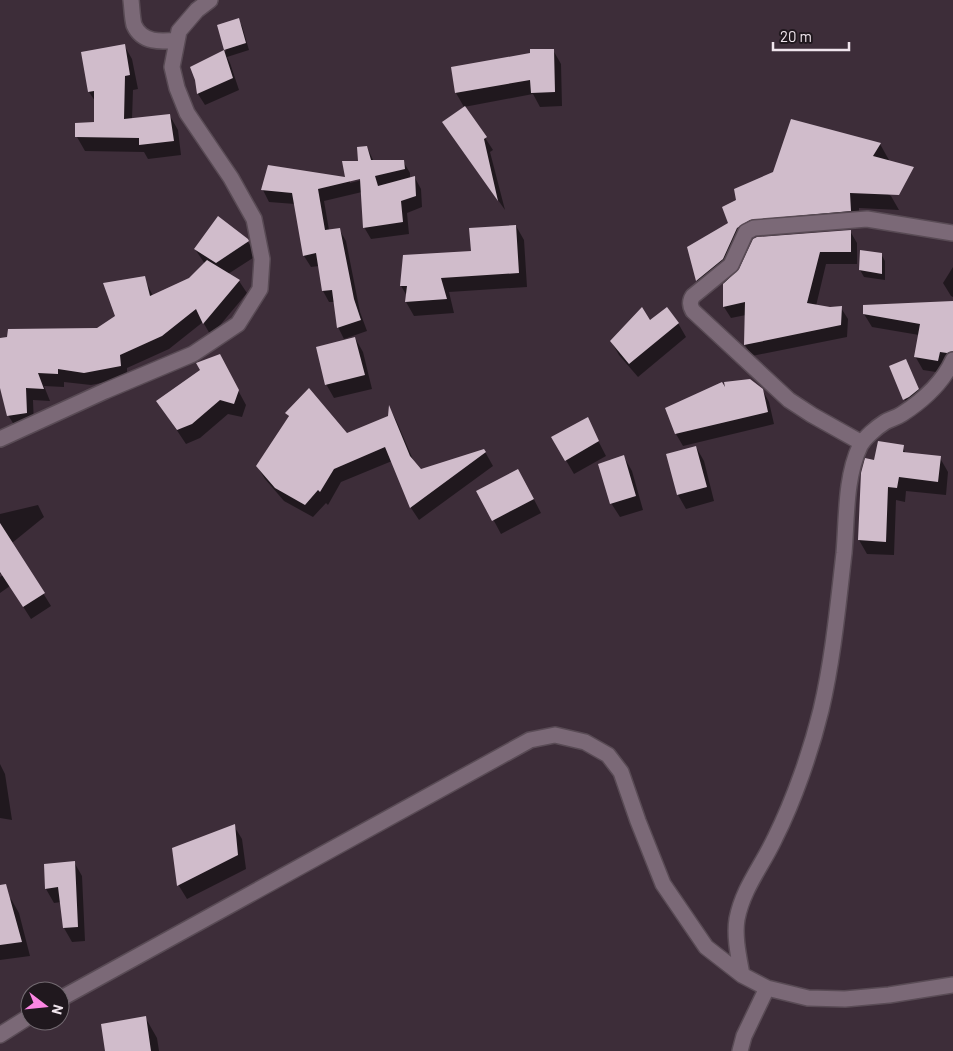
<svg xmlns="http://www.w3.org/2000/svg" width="953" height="1051" font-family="Barlow,sans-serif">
<rect width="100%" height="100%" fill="#3d2d39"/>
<path fill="#0007" fill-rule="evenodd" d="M238,20L242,26L249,50L227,57L230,63L239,90L205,105L198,94L196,79L192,68L226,51L219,25Z
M124,45L132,59L138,89L133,90L132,119L170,116L178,130L181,155L148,159L144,152L85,151L77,137L95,123V101L89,92L82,53Z
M553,50L561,64L562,106L540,107L533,94L464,107L456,93L452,68Z
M465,107L493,150L490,152L505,210L444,123Z
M791,121L880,144L889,160L875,186L891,196L899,210L859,208V226L763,234L751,239L746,244L730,279L850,231L857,243V264H826L816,306L830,308H841L848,319L847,337L752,356L745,345L746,315L731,318L724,307V281L706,296L697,281L688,248L729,224L738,201L774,173Z
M367,147L374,162L403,161L410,173V179L415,178L421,189L422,207L407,213L409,234L371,239L364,227L362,192L324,201L329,230L339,229L346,241L360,312L367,331L344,339L338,327L335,302H329L323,291L319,266L311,267L304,256L295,204L269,202L263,190L347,178L359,162ZM365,177L366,179L350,183V180Z
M516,226L524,240L527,287L449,292L454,313L414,316L406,302L407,296L401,286L404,256L472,253Z
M247,240L256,256L228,274L239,281L247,293L211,336L203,322L169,349L127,368V378L91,385L64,382V387L44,386L50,401L33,400L34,426L16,428L8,415L0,384V339L98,329L117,316L144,278L153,296L190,279L205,264L195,249Z
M881,254L885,261V280L864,277L860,270Z
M953,267V297L951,296L943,283Z
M953,302V369L949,374L923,370L915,356L919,335L872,327L864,314Z
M649,322L678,323L686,337L638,377L619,355L611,341Z
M355,338L363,352L372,389L334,398L326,384Z
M906,360L922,396L908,406L890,367Z
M227,370L246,405L242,417L228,414L200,438L186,444L158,402Z
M762,389L769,402L774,424L683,446L676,434L728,392Z
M390,409L396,420L414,462L420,471L484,450L493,466L419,520L411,508L392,461L341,482L328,505L326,503L313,517L284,501L265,479L257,466L289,418L287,413L347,434L389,417Z
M587,419L606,456L574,474L553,438Z
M902,446L906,454L940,458L948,472L946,495L906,491L905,502L896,500L894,555L867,554L859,540L875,461Z
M696,447L704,461L714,501L686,509L678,495L668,455Z
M624,457L632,471L643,510L620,517L611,503Z
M526,484L541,513L501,534L478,491Z
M38,505L44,517L12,543L51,606L31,619L10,586L0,593V577L8,572L6,570L0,574V514Z
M0,764L5,774L12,820L0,818Z
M234,826L242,839L246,869L187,899L179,886L174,849Z
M74,862L82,876L85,941L72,942L64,928L61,902L54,903L46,889L45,865Z
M11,899L19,913L30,956L0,960V901Z
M145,1017L157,1038L159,1051H107Z"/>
<path fill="#d0bccb" d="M239,18L246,43L224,50L217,25Z
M125,44L130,75L125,76L124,119L170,114L174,141L139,145V138L75,137V123L94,122V91L88,92L81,52Z
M530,49H554L555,92L531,93L530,80L455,93L451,67L530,53Z
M224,50L233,78L197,94L195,80L190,67Z
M465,106L487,137L484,139L498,201L442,122Z
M791,119L881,143L873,156L914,167L899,195L850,193L851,211L750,220L737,228L723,259L696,281L687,247L728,223L722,207L736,200L734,189L773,172Z
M367,146L371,160H404L405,169L375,176L378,186L415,176L416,196L401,201L403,222L363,228L360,179L318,189L325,230L340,228L354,299L361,320L337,328L332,290L322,291L316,253L303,256L292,193L261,190L268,165L345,177L342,161H358L357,147Z
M218,216L248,239L249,241L216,263L194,249Z
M516,225L519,273L441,278L447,299L405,302L407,286H400L403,255L471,251L469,228Z
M851,230V252H820L807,303L830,307L842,306L841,325L744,345L745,302L723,307V284L739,269L753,239L757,237Z
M860,250L882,253V274L859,270Z
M207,260L240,280L203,324L196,309L162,336L120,355L121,366L84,373L58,369V374L38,373L44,389L26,388L27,413L7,416L0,388V338L7,337L8,329L97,328L115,316L103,283L145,276L150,296L189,278Z
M953,301V351L947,353L940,352L938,361L914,357L920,324L863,314V305Z
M642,307L650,320L667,307L679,323L629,364L610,341Z
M355,337L365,375L325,385L316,347Z
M220,354L239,390L234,404L220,400L192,424L177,430L156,401L200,370L196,363Z
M906,359L919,389L909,397L903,400L889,366Z
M750,379L763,389L768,412L675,434L665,408L722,382L725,387L724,382Z
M309,388L347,433L388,416L389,405L410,456L421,469L484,449L486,452L410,508L385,447L334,469L320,492L318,490L305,505L275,488L256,466L289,416L285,413Z
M588,417L599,441L565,461L551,437Z
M878,441L904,445L903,452L941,456L938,482L899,477L897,488L888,487L886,542L858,540L861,473L865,458L874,460Z
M696,446L707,487L677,495L666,454Z
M624,455L636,496L610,504L598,464Z
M518,469L534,499L492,521L476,491Z
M0,523L45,593L23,607L0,572Z
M235,824L238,855L177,886L172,848Z
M75,861L78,927L63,928L58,887L45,889L44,864Z
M6,884L22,942L0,945V885Z
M146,1016L151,1051H105L101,1024Z"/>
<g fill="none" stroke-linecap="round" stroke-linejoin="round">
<defs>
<path id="minor" d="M131,0C132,8 132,17 134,25C142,43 161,42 177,40
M0,439L105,391L193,354L238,324L260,289L262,259L254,219L231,178L187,113L177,88L172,67L179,31L197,10L210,0
M862,443L812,415L789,400L693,311C690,306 689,302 693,296L731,265L746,232L754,228L867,219L953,233
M742,975C739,958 734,937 737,919C743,888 762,866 775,838C794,800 811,751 821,710C833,659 838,605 844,553C847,518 845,478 860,446C864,438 877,427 885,422C890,419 896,418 902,414C922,401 943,382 953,360
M60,999L530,740L555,735L585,742L608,755L621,772L638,821L663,884L706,947L742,975L767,988L808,998L845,999L889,995L953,985
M0,1035L30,1016
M740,1051L744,1036L767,988"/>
</defs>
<use href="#minor" stroke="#594b55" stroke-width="18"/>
<use href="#minor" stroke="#7b6977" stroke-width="15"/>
</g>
<g transform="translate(45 1006) rotate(106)"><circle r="24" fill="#20181e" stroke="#736a71"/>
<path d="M0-4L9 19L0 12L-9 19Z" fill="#fc86e3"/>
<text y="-8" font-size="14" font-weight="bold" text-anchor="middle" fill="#f0e5ed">N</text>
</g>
<path d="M773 42v8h76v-8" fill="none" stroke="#f0e5ed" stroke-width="2.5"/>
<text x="780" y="42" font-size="15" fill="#f0e5ed" stroke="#20181e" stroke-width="4" paint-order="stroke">20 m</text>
</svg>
